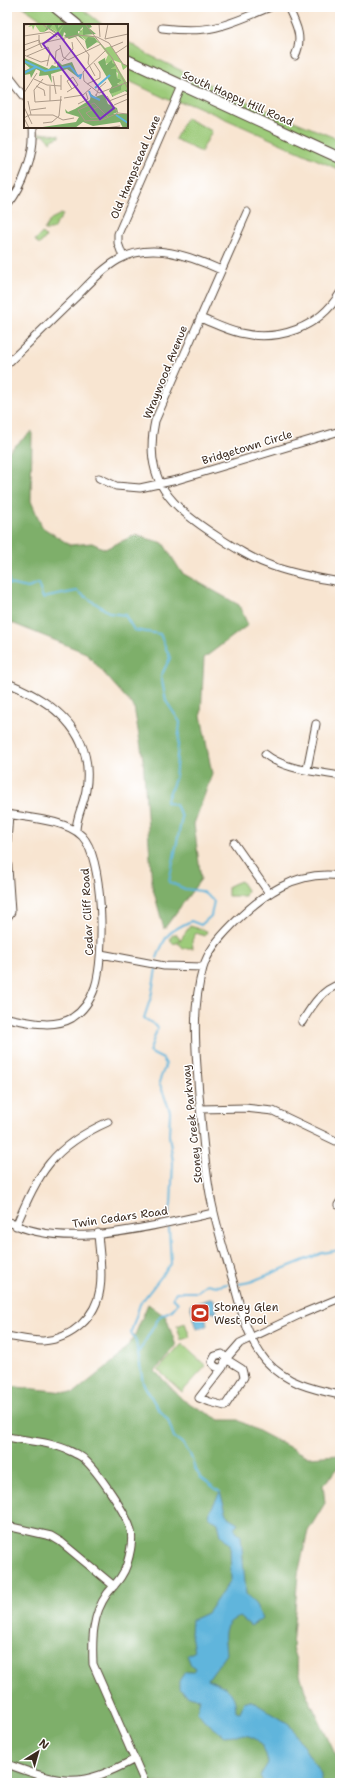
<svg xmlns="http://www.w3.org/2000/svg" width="347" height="1790" font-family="'Shantell Sans',sans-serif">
<rect width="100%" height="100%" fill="#fff"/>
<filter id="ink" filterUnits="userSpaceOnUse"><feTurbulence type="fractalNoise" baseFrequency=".025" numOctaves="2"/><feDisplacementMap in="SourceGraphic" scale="8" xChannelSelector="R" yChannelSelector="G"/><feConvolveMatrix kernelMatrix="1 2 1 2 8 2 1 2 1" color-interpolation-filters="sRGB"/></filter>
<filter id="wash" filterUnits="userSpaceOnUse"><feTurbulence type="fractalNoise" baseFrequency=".012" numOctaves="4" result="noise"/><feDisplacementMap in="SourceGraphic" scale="16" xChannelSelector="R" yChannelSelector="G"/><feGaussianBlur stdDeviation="0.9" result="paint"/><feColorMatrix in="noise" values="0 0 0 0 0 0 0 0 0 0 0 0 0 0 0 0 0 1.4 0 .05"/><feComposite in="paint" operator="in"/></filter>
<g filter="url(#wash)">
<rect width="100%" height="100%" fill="#f8e5d1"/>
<path fill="#9dcb7a" stroke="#6c7a4c" d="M23,7H80L103,25H49Z
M127,41L147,54L238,98L340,140V170L192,104L171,101L127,80Z
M186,118L212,131L201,152L175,139Z
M39,133L59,135V137L54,139L50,142L45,135L39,136Z
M61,214L63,215L52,230H44L51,219Z
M42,233L46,237L39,245L35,240Z
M241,881L247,890L245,896H228V886Z
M190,926L207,931L205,936L196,933L192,940L193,948H182L178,943Z
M170.5 939a4.5 4.5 0 1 1 9 0a4.5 4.5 0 1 1-9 0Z
M185,1323L190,1337L181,1340L177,1326Z
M182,1344L206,1366L182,1392L158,1370Z"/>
<path fill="#7eaf6a" stroke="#5c6c44" d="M32,431L31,501L42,527L70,545L92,543L105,549L135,535L163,543L182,573L239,605L248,625L204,658L201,715L212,774L194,824L201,879L164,929L152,885L143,759L134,707L86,653L7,621V453Z
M148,1304L166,1317L176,1346L155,1371L183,1400L220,1420H238L308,1457L340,1455V1466L323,1485L325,1503L308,1531L298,1574L292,1647L305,1691L340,1764V1783H7V1386L74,1393L119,1357L134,1337Z"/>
<path fill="#60b5dc" stroke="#4e707d" d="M213,1298L217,1313L215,1314L214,1312L205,1314L207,1326L197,1329L190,1305Z
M220,1492L228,1517L238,1523L234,1528L241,1536L246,1594L256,1605L262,1618L251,1626L240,1617C220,1623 225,1637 226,1654L208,1679C226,1688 235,1689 236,1711L240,1712L244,1702L250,1700L289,1724L321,1774V1783H264L260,1776L268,1763C263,1735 249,1733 224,1736L204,1720L197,1711L200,1699L189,1696L179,1689V1681L185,1672H193L195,1668L191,1665L187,1655L194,1652L191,1634L192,1620L207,1613L231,1580L230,1544L221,1535L218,1523L209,1517L210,1511Z"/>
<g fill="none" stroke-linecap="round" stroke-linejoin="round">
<path stroke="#60b5dc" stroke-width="2" d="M7,567L9,584L28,588L38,584L43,598L77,591L110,613L125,615L134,630L160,634L170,658L161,676L166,701L180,722L175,779L166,802L176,805L182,817L169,882L185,889L201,891L214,901L211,916L201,925L191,921C168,932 166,933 157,958
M156,969L151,997L144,1018L158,1027L149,1052L163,1059L166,1064L159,1082L170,1111L169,1135L173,1162L171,1205L168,1216
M169,1228L171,1264L140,1304L131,1332L136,1342L143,1383L157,1407L168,1420L174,1437L182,1443L190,1454L195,1468L200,1477L220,1492
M239,1284L250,1282L322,1253L340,1250
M138,1353L160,1316L172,1310L178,1303L173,1298L176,1292H198C209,1280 205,1285 218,1286C221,1286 225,1284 228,1284"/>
</g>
</g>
<g filter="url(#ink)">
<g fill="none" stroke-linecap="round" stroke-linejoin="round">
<defs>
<path id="street" d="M288,7C296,24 304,38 295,56
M162,28C210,34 226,26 270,7
M7,74L25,97
M7,206C24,185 35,154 33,127
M247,212L155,421C142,481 172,507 218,537C235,548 252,559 272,566C294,574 317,578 340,582
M123,257L118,243V234L182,86
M200,318C213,323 226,330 240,333C278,342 319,328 340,293
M7,364C30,342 52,320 75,298C88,285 102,269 118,260C151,241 190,256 221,270
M99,478L116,486L140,488L177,480L340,431
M7,684H10C56,703 95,735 86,790C84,804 76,817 76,831
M265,754C284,770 316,771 340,776
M307,769L316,724
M7,814C29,818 66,820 82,836C104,859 105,957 95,987C91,999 83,1011 72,1018C53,1029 28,1022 7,1018
M7,842L9,814
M234,843L269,893
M7,853L11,912L7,918
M340,876C295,870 262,895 232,925C219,938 208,951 203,968C191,1010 196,1052 199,1094C202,1128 204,1161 210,1194C216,1225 225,1255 234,1284C241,1310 248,1340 266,1361C286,1383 312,1389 340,1395
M101,954L164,966L203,967
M302,1022C312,1006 321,990 340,984
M201,1109L245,1108L273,1111L340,1143
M338,1205L340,1202
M7,1221C65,1252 153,1225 214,1213
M16,1226C39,1172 52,1147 108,1122
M7,1336C19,1338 31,1341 43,1341C72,1339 96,1317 100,1289C103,1271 99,1251 98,1233
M223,1367L199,1398L210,1402L225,1406L244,1377L242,1369L226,1359L223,1367C218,1369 214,1367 212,1362L215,1356L222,1354L226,1359L240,1343L301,1314L340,1298
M7,1437C28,1441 53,1442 72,1452C76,1454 82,1456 85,1460C97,1471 128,1515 131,1531C133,1541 130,1554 127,1564C123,1577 115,1584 107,1594C92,1615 92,1639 93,1664L145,1783
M7,1526L51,1536L61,1542L114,1586
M7,1764C64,1785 80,1788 135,1759"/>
<path id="secondary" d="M55,7L77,25
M127,60L340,158"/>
</defs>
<use href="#street" stroke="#574639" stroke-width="9"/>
<use href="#secondary" stroke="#574639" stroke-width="12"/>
<use href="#street" stroke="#fff" stroke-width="7"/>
<use href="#secondary" stroke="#fff" stroke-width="10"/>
</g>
</g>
<defs>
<symbol id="stadium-square" viewBox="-11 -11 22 22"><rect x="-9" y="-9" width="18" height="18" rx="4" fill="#c8321e" stroke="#fff"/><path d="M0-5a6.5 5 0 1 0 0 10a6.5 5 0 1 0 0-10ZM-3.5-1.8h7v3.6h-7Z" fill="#fff"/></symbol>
</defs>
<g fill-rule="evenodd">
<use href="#stadium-square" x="189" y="1302" width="22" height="22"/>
</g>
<g text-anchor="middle" stroke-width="3" stroke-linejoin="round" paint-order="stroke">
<g font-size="11" fill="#3b2a1e" stroke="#fff">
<text transform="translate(238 98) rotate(24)" y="4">South Happy Hill Road</text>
<text transform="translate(135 167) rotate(-67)" y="4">Old Hampstead Lane</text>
<text transform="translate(165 372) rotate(-68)" y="4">Wraywood Avenue</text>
<text transform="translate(247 447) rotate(-17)" y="4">Bridgetown Circle</text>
<text transform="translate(87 912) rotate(-93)" y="4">Cedar Cliff Road</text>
<text transform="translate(192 1124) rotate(-96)" y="4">Stoney Creek Parkway</text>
<text transform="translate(120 1217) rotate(-8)" y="4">Twin Cedars Road</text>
</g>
<g font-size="11" fill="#3b2a1e" stroke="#fff" text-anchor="start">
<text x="214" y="1311">Stoney Glen<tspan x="214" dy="13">West Pool</tspan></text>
</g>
</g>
<g transform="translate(24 24)">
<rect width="104" height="104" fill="#f8e5d1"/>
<path d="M7,0H30L34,5L35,0H40V3L36,10L23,2L20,8H16L11,1L9,6L8,2L4,3ZM60,3L61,11L69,12L81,24L87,22L99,40L104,42L99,46L97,39L89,36L103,59L104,68L103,65L90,72L87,70L97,65L98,61L93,59L98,56L93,54L94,49L87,45L89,43L86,39L80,40L84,31L75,19L63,15V17L67,18L66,22L64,21L63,17L54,10Z" fill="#9dcb7a"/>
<path d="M24,0H29L26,4L35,10L40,1L34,8L30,0H35L34,4L39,0H66L68,3L65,4L72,10L59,11V3L56,6L58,8L54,7V9L61,17L64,13L71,14L73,18L63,25L61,17L54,12L45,15L40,12L42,10L40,8L39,13L25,5L20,8ZM84,32L81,34L82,41L88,36V39L92,41L87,45H92L93,54L98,56L93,60L98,61L97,66L87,70L90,72L103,65L104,69L101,67L88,73V72L85,67L88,62L74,38ZM0,34L25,45L28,41L33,43L34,37L38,41L48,38L55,54L43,45L27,50L28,59L24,51L15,52L16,47L12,45L7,54L6,50L0,51V47L6,44L0,39ZM67,70L71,73L80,70L84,80L93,84L94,88L89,90H104V104H99L96,98L69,102L59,98L51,104H12L52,98L55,93L42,89L41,85L44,88L51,85L66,76Z" fill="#7eaf6a"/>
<path fill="none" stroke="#60b5dc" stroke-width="2" d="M0,37L21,47L46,42L54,52L57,51L56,55M0,49L12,43M71,64L86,51M65,67L67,72L76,76M92,91L104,99"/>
<path fill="none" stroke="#ac9a89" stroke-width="1" d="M18,0L41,16M61,0L88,34L104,65M75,0L76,13M0,1L12,0M0,12L26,8L33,13M51,12L65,31L64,39L71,52M81,15L104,10M81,15L84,0M15,16L16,19L18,24L15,19ZM0,21L15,16V11M36,21L39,33L44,36L77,20M87,23L99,18M82,26L59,48L60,57L75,69L104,58M0,27L18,19L54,11L73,13L85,19L99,40L104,42M92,29L104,21M0,31L17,38L25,36M3,32L24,23L26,28L23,42M38,37L49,25L48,18M31,40L32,27L37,24M37,51V66M29,52L32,70M10,55L23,61L37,62M19,55L10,66L11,78L38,76M63,60L76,54V48L70,39M12,62L20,66L21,72M26,62V77M43,68L54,61L49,53L43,57L48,65M0,69L13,49M72,70V72L75,64L82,58M83,72L94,89M40,74L59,71L67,64M4,77L7,91M85,77L103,70M54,80L64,75L62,69M90,81L104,75M0,83L8,100M74,83L62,89L67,94L77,93L81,90M7,86L22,84M84,93L70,79L54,86L61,97L78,96L94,89L104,90M19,99L28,98L35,92L37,72M5,104L0,94L5,91H29L39,96L50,94M81,104L96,102"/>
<path fill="#7b2cbf" fill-opacity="0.15" stroke="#7b2cbf" stroke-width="2" d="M34,9L90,84L76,95L19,20Z"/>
<rect width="104" height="104" fill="none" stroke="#3b2a1e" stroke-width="2"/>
</g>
<rect width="347" height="1790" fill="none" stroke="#fff" stroke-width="24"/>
<g transform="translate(38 1752) rotate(37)" stroke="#ffffff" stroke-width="3" paint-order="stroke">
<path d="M0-3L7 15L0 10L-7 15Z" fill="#3b2a1e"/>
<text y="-6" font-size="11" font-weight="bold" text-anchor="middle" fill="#3b2a1e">N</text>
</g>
</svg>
